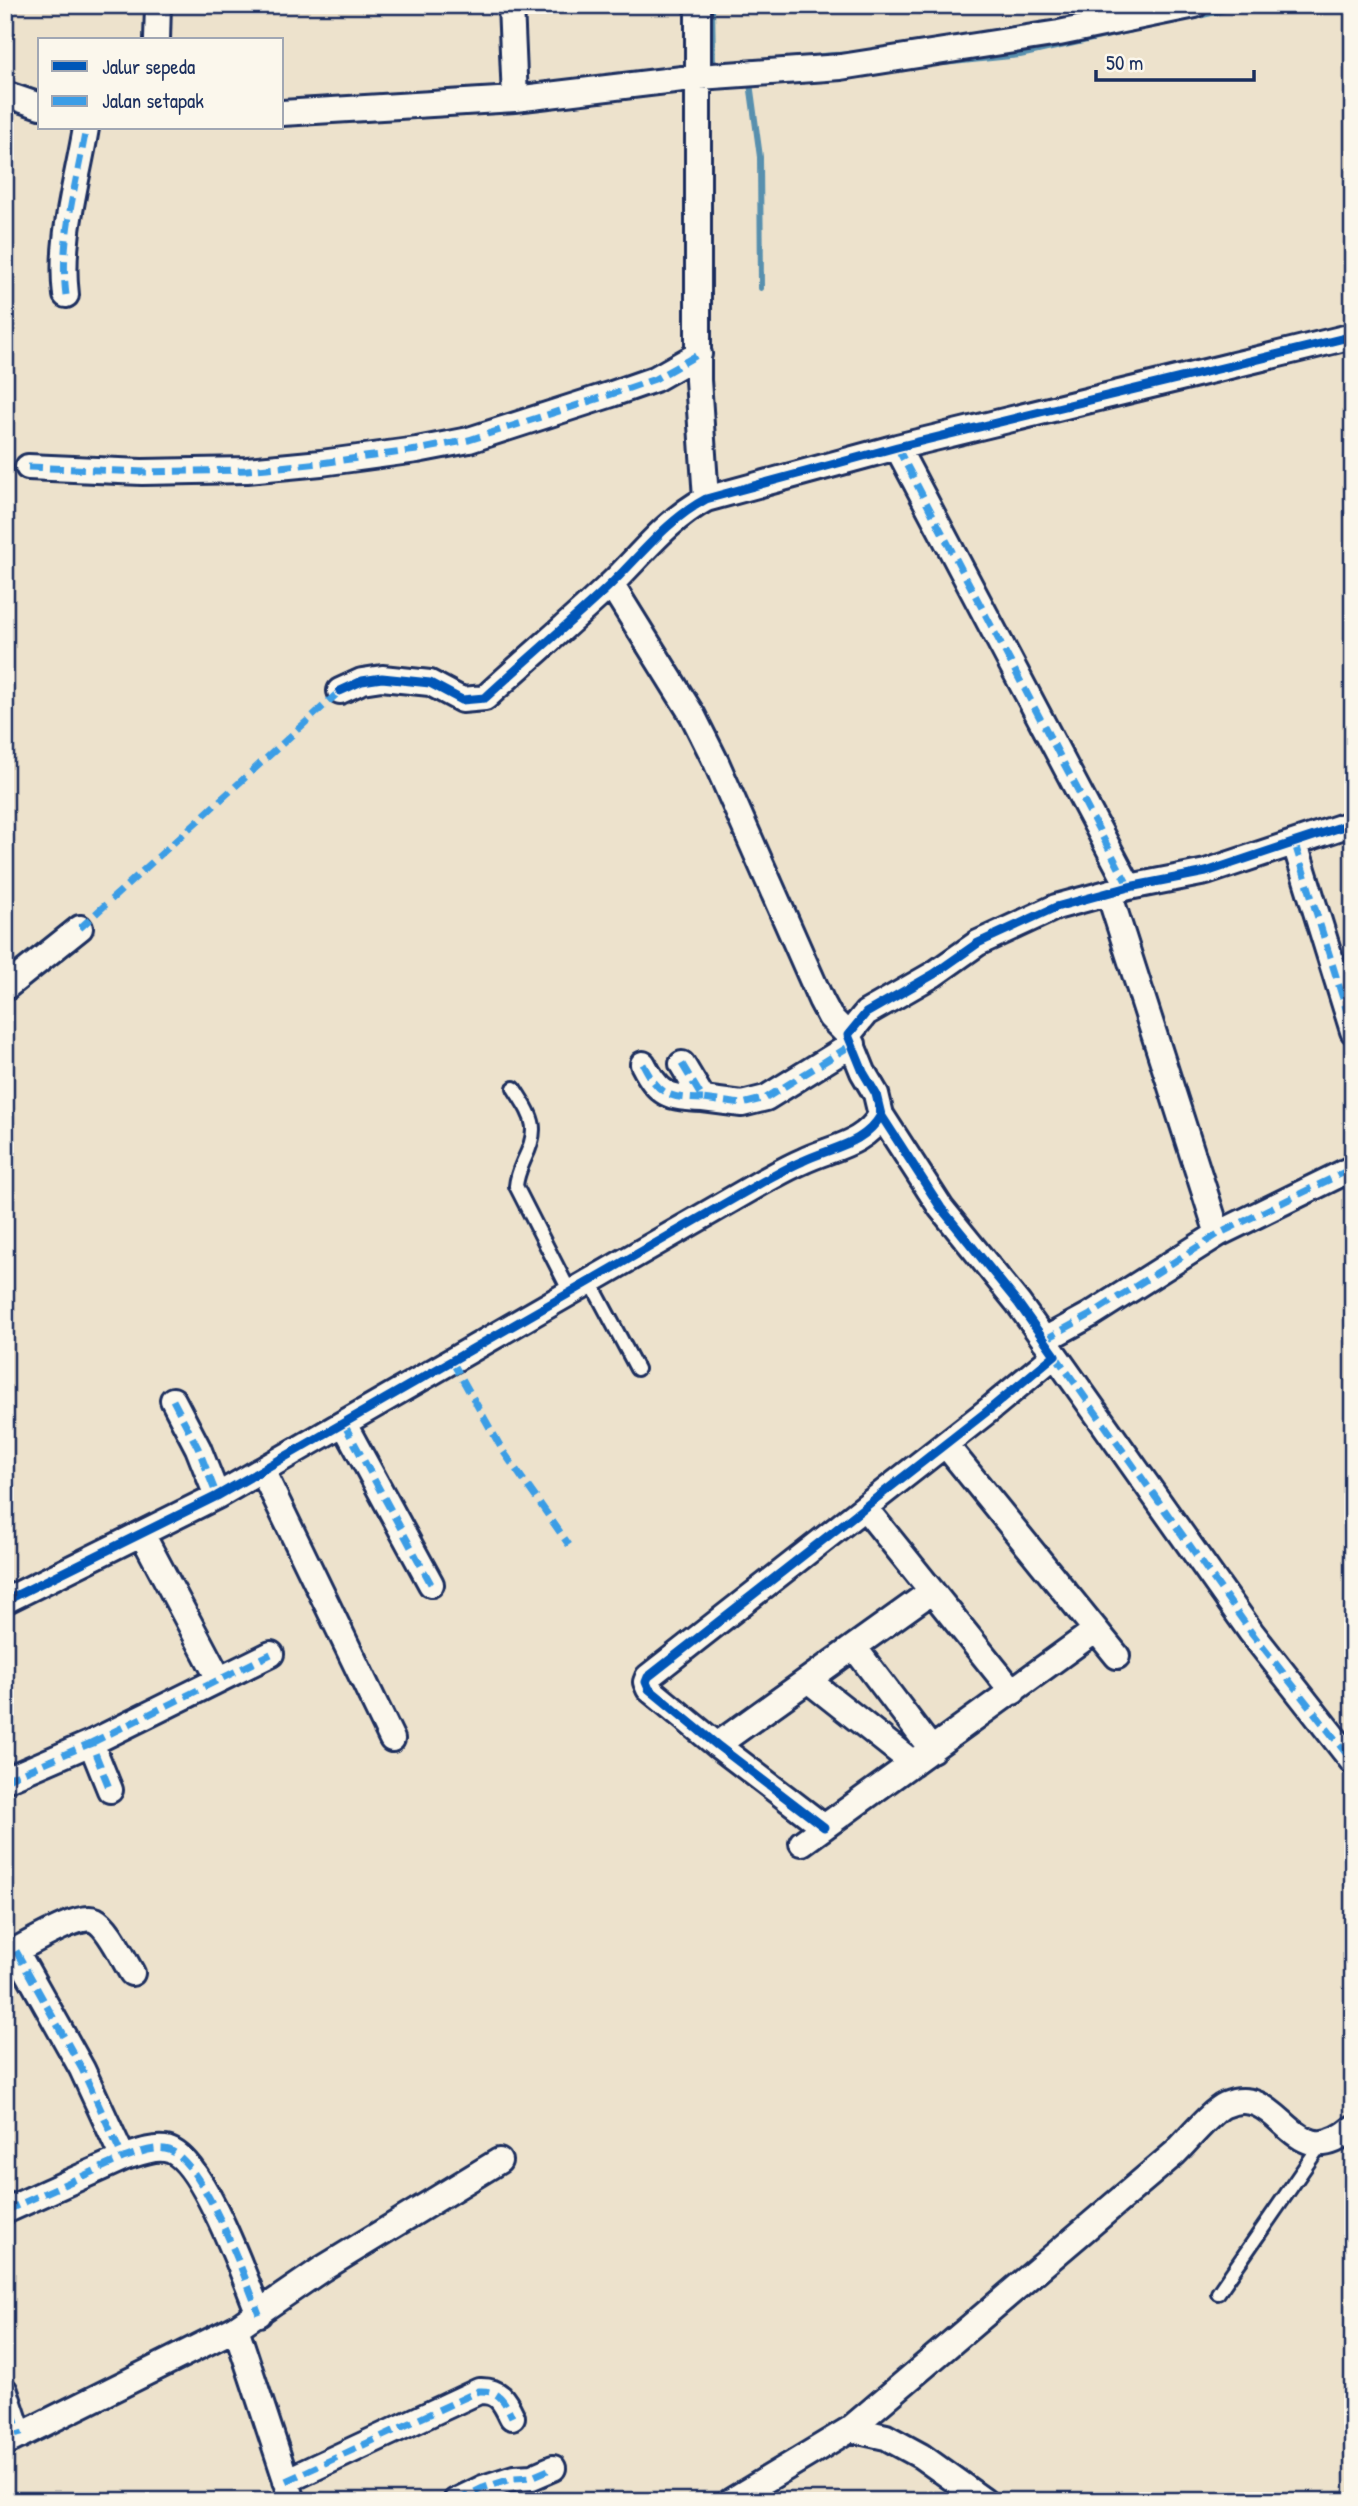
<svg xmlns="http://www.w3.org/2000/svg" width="1358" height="2506" font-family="'Patrick Hand',sans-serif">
<rect width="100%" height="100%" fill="#ede2cc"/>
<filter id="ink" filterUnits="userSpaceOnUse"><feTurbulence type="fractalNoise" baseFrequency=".0143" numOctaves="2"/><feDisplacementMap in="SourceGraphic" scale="14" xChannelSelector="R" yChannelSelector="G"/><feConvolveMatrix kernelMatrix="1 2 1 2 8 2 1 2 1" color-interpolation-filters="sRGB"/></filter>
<g filter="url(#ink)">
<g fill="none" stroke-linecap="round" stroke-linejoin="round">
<path stroke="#5990ae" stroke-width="6" d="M712,5L713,66H717
M1194,17L1246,5
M822,56L850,54
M943,63L1020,55L1132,30
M754,83H750L760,157L761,288"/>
<defs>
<path id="lane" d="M514,1088C532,1117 541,1126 524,1160C520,1169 517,1175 516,1186L570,1292
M590,1281L637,1369
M1218,2293L1321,2144"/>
<path id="street" d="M511,5L515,99
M698,5V380L706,499
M157,40L158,5
M5,94L40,106
M282,113L515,99L699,77L841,67L1059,33L1195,5
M66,295C59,239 77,183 86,128
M897,447L1129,887
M28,467L142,472L247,470L321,463L417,450L469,440L612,394L655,379L699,354
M611,584L693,716L716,762L821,1000L830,1017L848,1035
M340,691L362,681L382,678L430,683L462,700L485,698C526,660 569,624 610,585C641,555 667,520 706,499L897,447L1353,336
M1295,844L1353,1031
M1109,893L1218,1234
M5,988L80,928
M643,1064C659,1095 668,1098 703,1099
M682,1064L703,1099L742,1104L766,1098L853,1044
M1044,1340L1090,1315L1218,1234L1353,1168
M1055,1355L1251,1632L1353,1762
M173,1400L198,1448L217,1496
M344,1424L431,1584
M945,1444L1117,1656
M262,1470L392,1739
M865,1508L1013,1692
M142,1534L219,1679
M5,1601L217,1496L764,1181C777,1174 789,1167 803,1161C832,1147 864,1145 881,1115L876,1094L863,1072L848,1035L866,1013L934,974L978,943L1056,907L1129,887L1206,872L1353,823
M854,1647L932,1750
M808,1680L913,1763
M91,1743L271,1654
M717,1745L932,1591
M5,1780L91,1743L110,1790
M824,1827L717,1745L649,1689L646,1682L648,1677L990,1409L1055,1355L1018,1303L941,1208L881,1115
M802,1843L1096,1630
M16,1951L82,2069L123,2158C136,2154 151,2147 165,2149C201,2153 246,2281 259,2314
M5,1956C22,1948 79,1912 95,1920C109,1927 123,1959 132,1973
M5,2211L123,2158
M236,2328L293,2501
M5,2391L20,2436
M5,2443L236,2328L322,2269L499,2161
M286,2481L479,2391C499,2390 504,2400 512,2417
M456,2501L483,2488L514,2478L532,2477L553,2468
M731,2501L850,2429
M984,2501L921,2456L886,2437L850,2429L1175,2153C1186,2142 1213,2110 1225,2105C1281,2080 1292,2180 1353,2128"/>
</defs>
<use href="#lane" stroke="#1b2f5e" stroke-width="18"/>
<use href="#street" stroke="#1b2f5e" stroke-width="30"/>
<use href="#lane" stroke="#fbf7ec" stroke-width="12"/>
<use href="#street" stroke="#fbf7ec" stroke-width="24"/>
<path stroke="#3b9de6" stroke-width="7" stroke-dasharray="14 7" stroke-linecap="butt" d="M66,295C59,239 77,183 86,128
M897,447L1129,887
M28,467L142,472L247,470L321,463L417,450L469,440L612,394L655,379L699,354
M1295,844L1353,1031
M80,928L340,691
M643,1064C659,1095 668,1098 703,1099
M682,1064L703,1099L742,1104L766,1098L853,1044
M1044,1340L1090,1315L1218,1234L1353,1168
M1055,1355L1251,1632L1353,1762
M452,1361L503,1451L569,1545
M173,1400L198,1448L217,1496
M344,1424L431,1584
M91,1743L271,1654
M5,1780L91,1743L110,1790
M16,1951L82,2069L123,2158C136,2154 151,2147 165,2149C201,2153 246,2281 259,2314
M5,2211L123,2158
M5,2391L20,2436
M286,2481L479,2391C499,2390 504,2400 512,2417
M456,2501L483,2488L514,2478L532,2477L553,2468"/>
<defs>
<path id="cycleway" d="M340,691L362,681L382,678L430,683L462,700L485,698C526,660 569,624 610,585C641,555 667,520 706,499L897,447L1353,336
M5,1601L217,1496L764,1181C777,1174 789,1167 803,1161C832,1147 864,1145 881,1115L876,1094L863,1072L848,1035L866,1013L934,974L978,943L1056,907L1129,887L1206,872L1353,823
M824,1827L717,1745L649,1689L646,1682L648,1677L990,1409L1055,1355L1018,1303L941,1208L881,1115"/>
</defs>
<use href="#cycleway" stroke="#fbf7ec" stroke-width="13"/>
<use href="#cycleway" stroke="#0057b8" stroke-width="9"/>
</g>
</g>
<rect width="1358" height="2506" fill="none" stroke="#fbf7ec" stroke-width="28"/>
<rect x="14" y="14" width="1330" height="2478" fill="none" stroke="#1b2f5e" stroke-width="2.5" filter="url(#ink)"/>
<rect x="38" y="38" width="245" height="91" fill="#fbf7ec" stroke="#a1a7b3" stroke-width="2"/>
<rect x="52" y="61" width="35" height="10" fill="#0057b8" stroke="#a1a7b3" stroke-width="2"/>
<text x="102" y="74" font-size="21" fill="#1b2f5e">Jalur sepeda</text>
<rect x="52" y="96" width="35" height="10" fill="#3b9de6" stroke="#a1a7b3" stroke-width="2"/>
<text x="102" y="108" font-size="21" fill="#1b2f5e">Jalan setapak</text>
<path d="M1096 70v10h158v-10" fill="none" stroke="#1b2f5e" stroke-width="3.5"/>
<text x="1106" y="70" font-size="21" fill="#1b2f5e" stroke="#fbf7ec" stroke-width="5" paint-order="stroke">50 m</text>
</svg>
